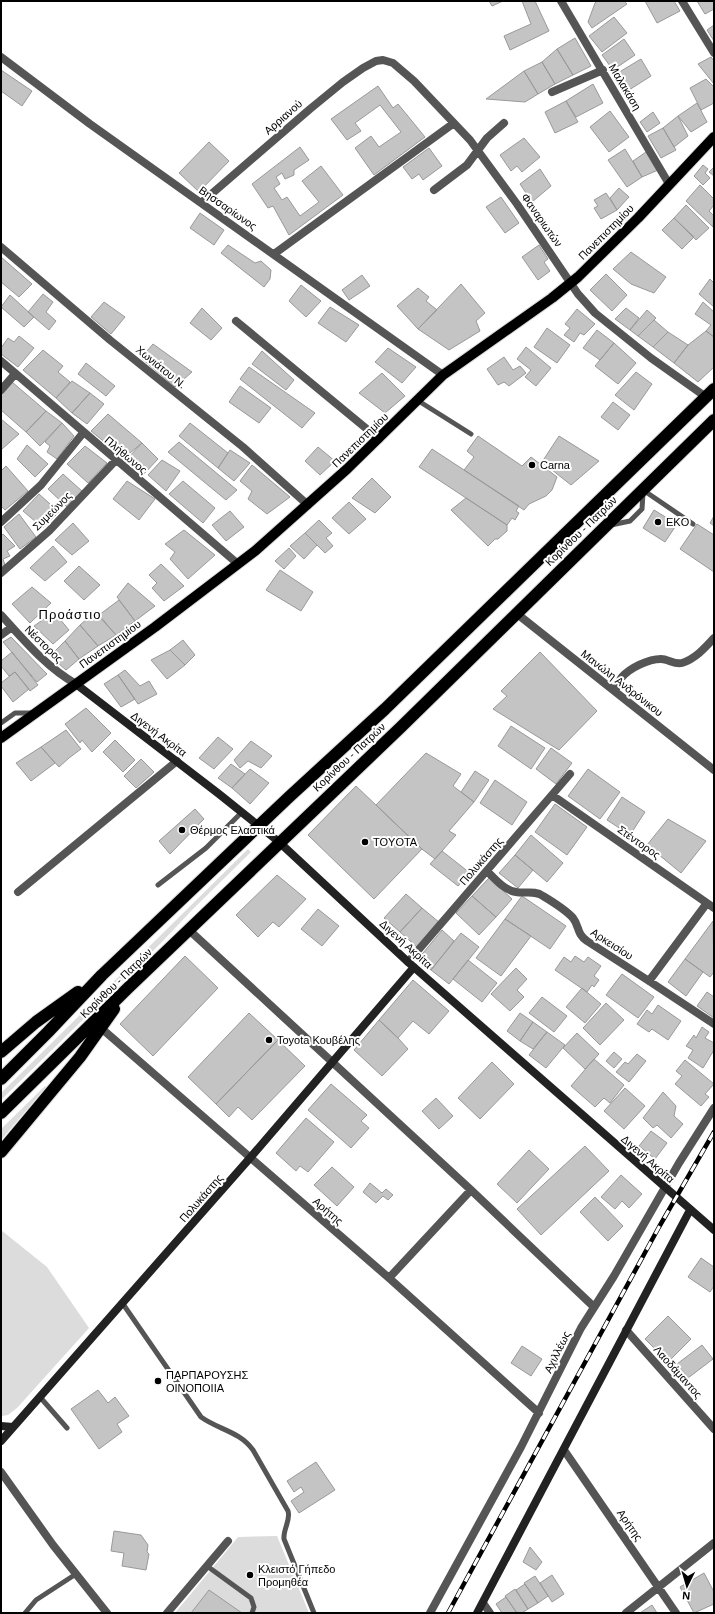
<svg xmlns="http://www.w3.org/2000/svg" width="715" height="1614" font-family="Arial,sans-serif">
<rect width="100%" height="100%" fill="#fff"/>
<path fill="#dcdcdc" d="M248,849L251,852L193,909L161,943L1,1100V1093Z
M45,1086L46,1087L1,1140V1129Z
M1,1230L47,1267L89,1328L17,1408L8,1415L2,1416Z
M277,1536L309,1613H175L238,1537Z"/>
<path fill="#c4c4c4" stroke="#999" d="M489,1H503L492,6Z
M522,1H535L549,31L510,50L504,36L531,24Z
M597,1H624L627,4L592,28L588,22L595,3Z
M645,1H674L680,11L657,23Z
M697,1H714V9L705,14Z
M614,17L627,33L602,52L589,36Z
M714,25V41L707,30Z
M575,38L591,66L573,75L557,49Z
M624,39L635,55L613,70L602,55Z
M557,49L573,75L555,84L542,62Z
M711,57L714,61V84L698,64Z
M641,59L651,76L629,90L616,74Z
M542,62L555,84L538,94L524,71Z
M1,70L32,91L22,106L1,91Z
M524,71L538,94L525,102L486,99Z
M706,79L714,87V103L701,110L690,88Z
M593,84L603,103L576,117L566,101Z
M378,86L393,108L398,104L425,137L374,175L355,148L371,136L379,147L401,132L380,105L355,123L361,131L347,140L331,119Z
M566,101L578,122L555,133L545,112Z
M697,103L707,122L691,132L678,116Z
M610,111L629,137L609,152L590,127Z
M653,112L660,123L647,132L640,122Z
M678,116L688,136L674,147L663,128Z
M663,128L676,150L661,158L648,136Z
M524,138L540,157L522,172L517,166L511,171L500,155Z
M209,142L229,161L199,192L179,173Z
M300,147L309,160L294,170V175L285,179L282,173L276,177L280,184L274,188L282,200L287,197L300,216L319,202L302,181L321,166L343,195L289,235L273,206L268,208L252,184Z
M429,148L442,166L423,180L419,174L412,179L403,167Z
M625,149L642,177L627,187L608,160Z
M646,152L658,170L642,177L633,161Z
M703,165L708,169L705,173L710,178L703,185L694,176Z
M714,167V176L709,172Z
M540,169L551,186L532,202L520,184Z
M700,185L714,199V205L709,211L714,216L713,227L686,201Z
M619,188L629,197L617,210L610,198Z
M606,193L617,210L601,219L594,208L598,206L594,200Z
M501,197L519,223L505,233L486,207Z
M686,205L709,228L696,240L674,218Z
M200,213L224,230L214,245L190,228Z
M674,218L694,237L682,249L662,230Z
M228,245L255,263L261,261L271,270L270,279L264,287L221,253Z
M539,245L548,259L544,262L550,271L538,280L522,257Z
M631,252L666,277L654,293L631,284L613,269Z
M1,257L32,284L19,297L1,282Z
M606,274L627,295L612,311L590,290Z
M362,275L370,286L349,300L342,290Z
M710,279L714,283V307L699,294Z
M461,284L485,313L476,321L480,331L449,350L418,329Z
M301,285L321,301L306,317L289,301Z
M418,288L429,297L426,301L437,310L418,329L397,306Z
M43,294L53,302L46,312L56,321L49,330L28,312Z
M10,295L34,317L24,327L1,307Z
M104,302L125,317L111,334L91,317Z
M703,302L714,312V337L706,331L711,325L695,314Z
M330,307L359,325L346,342L318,323Z
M202,308L222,328L211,340L190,323Z
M626,308L639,318L630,330L615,319Z
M577,309L595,324L584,335L580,333L574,342L564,335L570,328L565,324Z
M647,310L656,318L638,336L630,330Z
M654,320L668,332L653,347L638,336Z
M547,328L570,345L557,363L534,347Z
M597,330L614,343L600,360L583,348Z
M706,331L714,337V367L698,382L674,363L688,345Z
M668,332L688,345L674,363L653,347Z
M19,336L34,348L18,367L1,354V348L8,338L14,342Z
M614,343L636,363L618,384L595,366Z
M153,344L192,372L175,387L141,358Z
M526,347L551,368L536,386L525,377L531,370L517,359Z
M388,348L416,367L402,383L375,362Z
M43,350L63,366L58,372L70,382L56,398L23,370Z
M262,351L294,380L286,390L252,364Z
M504,357L513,370L520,366L526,373L509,386L504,382L498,385L487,369Z
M86,363L115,386L106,396L78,374Z
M249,367L315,413L302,428L240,379Z
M636,372L652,384L634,410L615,395Z
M382,373L405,396L385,413L359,393Z
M72,381L90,393L72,413L56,398Z
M12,382L46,411L26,432L1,410V395Z
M240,386L271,408L259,423L229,402Z
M90,393L104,404L87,424L72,413Z
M613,402L630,415L618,430L601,417Z
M46,411L62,423L40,446L26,432Z
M108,414L142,443L124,458L91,431Z
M1,419L19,434L2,449L1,448Z
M62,423L74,436L57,459L47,452L50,446L45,442Z
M190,423L228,453L218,468L179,436Z
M478,436L522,466L531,457L557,477L552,490L546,496L529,504L524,510L464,470L474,457L467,451Z
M559,436L599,461L571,485L542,462Z
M179,442L237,490L226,500L168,452Z
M142,443L158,459L143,475L126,460Z
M27,445L48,464L35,477L17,459Z
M85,446L107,463L88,483L67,464Z
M318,447L335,461L320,475L305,461Z
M432,449L519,506L516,511L519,513L515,520L512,518L507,525L419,467Z
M230,450L250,463L234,481L218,468Z
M162,460L180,471L166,491L148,475Z
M252,465L290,497L267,514L248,499L252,491L240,481Z
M6,466L28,491L5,510L1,506V471Z
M63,474L82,491L67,507L48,489Z
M372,478L391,497L375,513L352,498Z
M127,481L155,499L139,520L113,499Z
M183,481L215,508L203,523L169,494Z
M39,494L59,512L43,528L23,511Z
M466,498L507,525V531L498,539H495L488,546L451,510Z
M349,502L366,519L349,534L332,518Z
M654,510L677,524L665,542L643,528Z
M230,511L244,527L226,541L212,525Z
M19,514L36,537L20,549L4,527Z
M714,516V526L710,523Z
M319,520L332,533L326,538L333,546L325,553L305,533Z
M73,523L89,541L72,555L55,540Z
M697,524L714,535V572L680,549Z
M184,530L215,555L188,579L170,559L175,552L165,544Z
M305,533L317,545L304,559L290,546Z
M3,534L15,546L7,551L10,556L3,559L5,565L1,568V536Z
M53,546L67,562L45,581L30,568Z
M289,548L296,556L284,569L275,561Z
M161,564L184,586L164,601L152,588L157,583L149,575Z
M79,566L100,585L84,600L64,581Z
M280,570L313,592L301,611L266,590Z
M128,583L155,606L135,621L117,597Z
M32,587L51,603L30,623L12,604Z
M119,600L135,621L116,635L99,615Z
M54,612L69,630L53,644L34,626Z
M95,612L116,635L98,646L80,625Z
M80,625L98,646L79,659L65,641Z
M11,637L47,674L37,682L3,642Z
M183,640L195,655L185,665L170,650Z
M65,641L79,659L66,670L50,656Z
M170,650L185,665L167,679L151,660Z
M12,652L38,685L30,691L15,672L9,676L1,666V661Z
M540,652L597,711L559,750L493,709L507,696L501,691Z
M125,670L140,686L149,681L157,694L138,704L118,675Z
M15,672L29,689L13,702L1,686V683Z
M118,675L135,699L121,707L104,684Z
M86,708L111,733L92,752L82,740L80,743L65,724Z
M511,726L545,748L531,769L498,746Z
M66,730L81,749L69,758L59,767L41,747Z
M218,737L233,749L214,769L199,758Z
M115,740L135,760L123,772L103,752Z
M251,741L272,756L261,768L248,761L240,768L234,760Z
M41,747L55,763L31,781L16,763Z
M551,748L572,763L556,784L536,769Z
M426,753L461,774L453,786L474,802L449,831L456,835L435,859L422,849L376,805Z
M141,759L154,772L136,788L124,776Z
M231,764L245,774L232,788L218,778Z
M250,769L269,783L250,804L232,788Z
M588,769L620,792L600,819L568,796Z
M475,771L489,780L474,802L461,792Z
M495,780L527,802L512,825L480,803Z
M356,786L422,849L374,899L308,835Z
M622,797L645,812L630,835L607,820Z
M555,804L587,827L567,855L535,832Z
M195,809L204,819L170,854L159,841Z
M668,819L706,841L681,873L647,845Z
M531,835L563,863L547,882L515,855Z
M442,851L470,873L458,886L430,864Z
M515,855L533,870L518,888L499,873Z
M277,875L306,899L279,927L273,922L258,937L236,915Z
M489,878L512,899L496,917L472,896Z
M406,894L422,908L400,932L384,918Z
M472,896L496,917L479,935L456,913Z
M522,896L566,926L550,949L505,919Z
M422,908L440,923L418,948L400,932Z
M318,909L339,926L322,946L301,929Z
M505,919L531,936L501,976L476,958Z
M713,921L714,972L710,977L685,959Z
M442,930L454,941L431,970L418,959Z
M461,933L479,947L449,984L431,970Z
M185,956L218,988L153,1056L120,1024Z
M575,956L584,962L588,957L601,966L594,976L599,980L594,987L592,985L587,992L555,970L564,957L571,962Z
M685,959L703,972L686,996L668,982Z
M468,960L497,983L482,1002L453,979Z
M516,968L527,979L517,990L524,997L510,1011L491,994Z
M622,974L654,997L638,1018L606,995Z
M413,980L449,1011L429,1034L413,1021L398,1038L379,1020Z
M582,988L601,1004L585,1023L566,1007Z
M707,992L714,997V1018L697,1006Z
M542,997L567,1016L554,1032L529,1013Z
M606,1003L624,1020L600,1045L583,1028Z
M658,1005L681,1021L668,1040L652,1029L649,1032L637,1024L647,1010L652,1014Z
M249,1013L278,1040L216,1104L188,1077Z
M520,1013L533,1022L520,1041L507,1031Z
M379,1020L398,1038L408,1049L382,1076L354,1050Z
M533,1022L547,1032L533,1049L520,1041Z
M702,1027L709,1032L705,1038L714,1043V1050L703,1068L688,1058L693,1050L686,1046L694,1035L696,1038Z
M547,1032L565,1045L546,1068L529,1055Z
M577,1033L599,1054L585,1069L563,1048Z
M278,1040L305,1066L252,1120L238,1107L229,1117L216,1104Z
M614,1052L622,1059L614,1068L606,1061Z
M637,1054L646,1061L629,1082L616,1072L625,1062L628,1064Z
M594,1059L624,1085L610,1103L604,1098L595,1107L571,1086Z
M685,1060L714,1084L705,1094L709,1097L701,1106L675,1084L682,1076L676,1071Z
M492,1062L514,1084L480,1119L458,1098Z
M331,1084L367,1115L361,1121L369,1128L351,1148L308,1110Z
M625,1088L645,1106L624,1129L604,1111Z
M663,1092L676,1106L674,1116L683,1124L671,1138L657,1125L653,1128L643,1118Z
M436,1098L453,1116L439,1129L422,1111Z
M306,1118L334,1142L308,1172L300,1166L296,1171L276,1153Z
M651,1131L667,1143L655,1159L639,1146Z
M585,1146L609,1171L541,1235L517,1209Z
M529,1150L549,1169L517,1203L497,1184Z
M332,1167L354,1187L337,1206L314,1185Z
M621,1175L642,1194L629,1208L622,1201L615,1209L601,1197Z
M370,1183L382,1193L386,1189L393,1195L388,1200L383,1196L376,1203L363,1192Z
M595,1197L623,1226L608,1241L580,1212Z
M701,1258L714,1267V1286L710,1292L688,1277Z
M668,1316L691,1339L668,1362L645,1339Z
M702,1345L713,1359L688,1378L677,1364Z
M522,1346L542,1359L531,1376L511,1363Z
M98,1390L108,1403L115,1397L129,1416L117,1424L122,1432L99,1449L71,1409Z
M316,1462L335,1490L299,1513L291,1501L304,1492L301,1487L294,1492L287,1481Z
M114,1531L141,1535L148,1545L147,1552L149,1554L146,1570L122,1566L124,1553L111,1551Z
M530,1547L542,1562L536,1570L523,1562Z
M704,1573L714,1592V1604L694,1613L680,1587Z
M552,1575L564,1594L552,1602L540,1583Z
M535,1576L548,1596L538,1603L524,1583Z
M525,1584L538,1603L528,1609L516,1590Z
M515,1589L528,1609L522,1613H517L505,1596Z
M209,1590L242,1613H191Z
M506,1597L517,1613H502L496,1604Z
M652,1605L657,1613H640Z"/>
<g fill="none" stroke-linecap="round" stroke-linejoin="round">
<defs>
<path id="primary" d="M1,738L155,627L255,551L347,469L443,375L552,298L578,277L638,218L714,137"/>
<path id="highway" d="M1,1052L36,1022L78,992
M1,1079L48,1032L102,975L289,797L385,709L714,389
M1,1113L128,988L401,727L714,420
M1,1152L80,1057L114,1009"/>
</defs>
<use href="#primary" stroke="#dbdbdb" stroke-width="12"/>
<use href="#highway" stroke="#dbdbdb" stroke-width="14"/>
<path stroke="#555" stroke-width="5" d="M417,400L471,434
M643,490L693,524
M611,525L630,521L642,509L643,493
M1,723L15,713H33
M158,885L206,848L242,812
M123,1304L201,1417C219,1430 239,1431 253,1450L288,1511C291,1520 283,1529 284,1539L314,1613
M40,1397L67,1428
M207,1566L251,1598L254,1607L252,1613
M25,1613L36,1600L76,1574"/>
<path stroke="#555" stroke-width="8" d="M561,1L669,184
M682,1L714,53
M1,57L90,124L443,375
M552,92L603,70
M434,190L467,165L487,138L504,123
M201,203L310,109L343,82L363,68L376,61L383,60L393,63L414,81L470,140L517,204L578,294L595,313L651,358L706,397
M1,247L110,340L243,447L308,505
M274,254L454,123
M236,321L379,439
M1,361L238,564
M1,390L15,374
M1,522L41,485L83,433
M1,573L49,531L116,460
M516,613L714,770
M1,615C24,640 46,667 76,684
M1,635L12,627
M615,691C617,687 619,681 622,677C630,668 648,659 661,659C668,659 675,665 682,663C695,659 705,648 714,638
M552,795L714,908
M487,871C495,879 504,890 516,892C526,894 534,890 543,896C553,902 566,910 573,918C580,927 576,933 587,941L649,981L714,1024
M18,892L177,761
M189,930L471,1190L594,1307
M408,962L570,774
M649,981L707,903
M101,1028L389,1278L539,1413
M389,1278L471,1190
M626,1330L714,1429
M564,1450L676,1613
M1,1472L53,1545L107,1613
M483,1603L490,1613
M167,1613L228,1541
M430,1613L521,1447L581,1328L614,1276L679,1163L714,1108
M626,1613L714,1543"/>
<path stroke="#222" stroke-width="8" d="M76,684L219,794L279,842L408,962L714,1230
M1,1426L13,1427
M1,1441L250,1158L414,967
M477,1613L690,1210"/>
<use href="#primary" stroke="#000" stroke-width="10"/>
<use href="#highway" stroke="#000" stroke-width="12"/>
<defs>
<path id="rail" d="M448,1613L659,1227L714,1132"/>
</defs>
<use href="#rail" stroke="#000" stroke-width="4.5"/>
<use href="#rail" stroke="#fff" stroke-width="3" stroke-dasharray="9" stroke-linecap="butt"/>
</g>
<g fill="#000" stroke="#fff" stroke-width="1.5">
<circle cx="532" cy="465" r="4"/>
<circle cx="658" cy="522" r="4"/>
<circle cx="182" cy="830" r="4"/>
<circle cx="365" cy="842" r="4"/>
<circle cx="269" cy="1040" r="4"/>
<circle cx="158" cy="1381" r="4"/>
<circle cx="250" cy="1575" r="4"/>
</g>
<g text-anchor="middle" stroke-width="4" stroke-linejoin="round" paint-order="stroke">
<g font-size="11" fill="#000" stroke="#fff">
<text transform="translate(625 87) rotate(59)" y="4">Μαλακάση</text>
<text transform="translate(283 117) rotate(-41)" y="4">Αρριανού</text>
<text transform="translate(228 208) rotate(35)" y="4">Βησσαρίωνος</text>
<text transform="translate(542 220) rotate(55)" y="4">Φαναριωτών</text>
<text transform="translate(606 232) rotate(-45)" y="4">Πανεπιστημίου</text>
<text transform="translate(161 367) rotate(39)" y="4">Χωνιάτου Ν.</text>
<text transform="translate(360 440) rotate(-44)" y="4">Πανεπιστημίου</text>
<text transform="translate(126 455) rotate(40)" y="4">Πλήθωνος</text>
<text transform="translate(52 511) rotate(-45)" y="4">Συμεώνος</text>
<text transform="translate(581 531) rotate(-44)" y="4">Κορίνθου - Πατρών</text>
<text transform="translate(44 644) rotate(44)" y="4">Νέστορος</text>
<text transform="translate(110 644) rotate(-36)" y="4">Πανεπιστημίου</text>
<text transform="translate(622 683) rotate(38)" y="4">Μανώλη Ανδρόνικου</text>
<text transform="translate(159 734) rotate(37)" y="4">Διγενή Ακρίτα</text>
<text transform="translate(349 757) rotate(-43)" y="4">Κορίνθου - Πατρών</text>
<text transform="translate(639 842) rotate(35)" y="4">Στέντορος</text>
<text transform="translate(481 861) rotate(-49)" y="4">Πολυκάστης</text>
<text transform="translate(406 944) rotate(42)" y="4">Διγενή Ακρίτα</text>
<text transform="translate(612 944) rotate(33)" y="4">Αρκεισίου</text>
<text transform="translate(116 983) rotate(-44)" y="4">Κορίνθου - Πατρών</text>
<text transform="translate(648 1159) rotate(41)" y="4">Διγενή Ακρίτα</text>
<text transform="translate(201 1198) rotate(-49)" y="4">Πολυκάστης</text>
<text transform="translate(328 1211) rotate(41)" y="4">Αρήτης</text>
<text transform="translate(557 1352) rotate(-64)" y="4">Αχιλλέως</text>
<text transform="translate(678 1372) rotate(48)" y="4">Λαοδάμαντος</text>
<text transform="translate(630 1525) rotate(55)" y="4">Αρήτης</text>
</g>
<g font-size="11" fill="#000" stroke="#fff" text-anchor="start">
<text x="540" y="469">Carna</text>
<text x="666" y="526">EKO</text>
<text x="190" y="834">Θέρμος Ελαστικά</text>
<text x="373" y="846">TOYOTA</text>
<text x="277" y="1044">Toyota Κουβέλης</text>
<text x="166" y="1379">ΠΑΡΠΑΡΟΥΣΗΣ<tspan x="166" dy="13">ΟΙΝΟΠΟΙΙΑ</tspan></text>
<text x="258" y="1573">Κλειστό Γήπεδο<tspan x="258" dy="13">Προμηθέα</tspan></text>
</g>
<g font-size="13" letter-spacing="1" fill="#000" stroke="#fff">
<text x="70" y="619">Προάστιο</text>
</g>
</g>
<rect width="715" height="1614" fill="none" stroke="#000000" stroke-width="4"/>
<g transform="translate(687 1586) rotate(185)" stroke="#ffffff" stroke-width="3" paint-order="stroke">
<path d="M0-3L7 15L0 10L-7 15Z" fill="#000000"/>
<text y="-6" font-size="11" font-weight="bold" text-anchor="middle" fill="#000000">N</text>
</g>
</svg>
